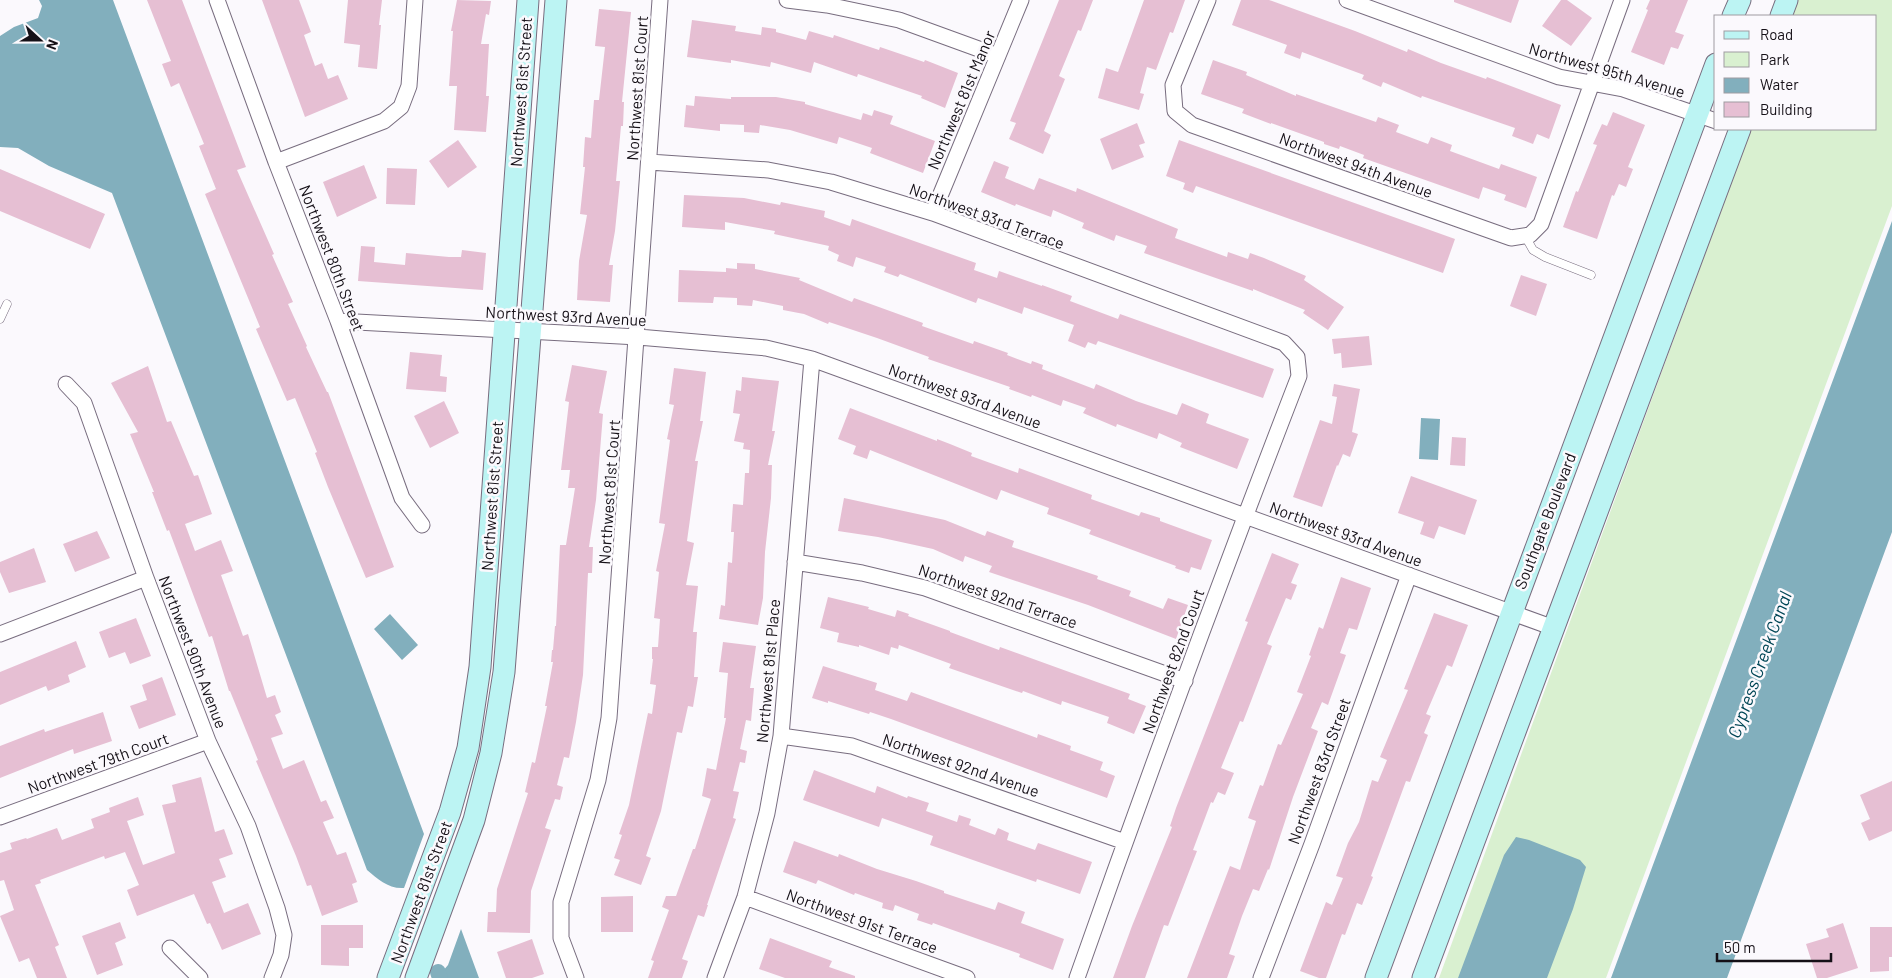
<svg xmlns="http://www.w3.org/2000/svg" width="1892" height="978" font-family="Barlow,sans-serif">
<rect width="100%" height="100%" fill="#fbf9fd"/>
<path fill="#d9f0d0" d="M1798,0H1892V206L1606,978H1439L1751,129H1876V16H1792Z"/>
<path fill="#82afbd" d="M39,0H113L424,834L404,888C388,889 378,879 367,870L112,193L49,166L18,148L0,147V36L14,27L38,18L42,6Z
M1892,221V532L1727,978H1611Z
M1421,418L1440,419L1438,460L1419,459Z
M390,614L418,645L402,660L374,629Z
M1516,837L1529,840L1580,860L1586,867L1573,909L1547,978H1458L1504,855Z
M461,929L479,978H437L448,965Z"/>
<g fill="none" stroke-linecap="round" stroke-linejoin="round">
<path stroke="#82afbd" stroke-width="16" d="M438,972L440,978"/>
</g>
<path fill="#e6bfd3" d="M147,0H182L246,167L237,170L274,254L272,255L293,302L288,304L307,346L306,347L327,392H328L394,567L366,578L328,487L315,453L317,452L295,398L287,401L256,329L260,327L205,194L216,189L199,146L204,144L179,83L171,87L162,64L171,61Z
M262,0H299L311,32L304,35L315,66L322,63L328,79L338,75L348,99L305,117Z
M348,0H382L379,25H381L377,69L358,67L360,45L344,43Z
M457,0L491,1L489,15L486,14L481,44H489L486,96H489L486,132L454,130L457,86H449L453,31H451Z
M1059,0H1093L1081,31L1078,30L1059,76L1065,79L1044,131L1051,135L1043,154L1009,139L1016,123L1010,121Z
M1144,0H1185L1173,33L1170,32L1156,70L1147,67L1140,93L1144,94L1139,110L1098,98L1106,68L1118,72Z
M1241,0H1269L1355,31L1407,52L1408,49L1441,63L1486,79L1487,77L1561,105L1549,139L1537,134L1533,144L1512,136L1515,128L1422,96L1421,98L1383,82L1381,87L1362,79L1364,75L1302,52L1300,59L1284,53L1287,45L1232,25Z
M1454,0H1519L1511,23L1454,2Z
M1561,0H1567L1592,18L1571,46L1542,26Z
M1650,0H1688L1675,32L1684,35L1678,49L1671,47L1664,65L1631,52L1648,10L1646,9Z
M599,9L631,12L622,102H624L623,126H621L616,181H620L615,231L609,265H613L610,302L577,300L579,261L587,215L580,214L585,167H583L585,137L591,138L594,100H599L605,47L595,46Z
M692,20L736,26L735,31L761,35L762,27L776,29V32L806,40L809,31L833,38L834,35L879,50L880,47L924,62L925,60L958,73L945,108L921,98L922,96L858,74L857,77L814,62L811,73L771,62L770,67L731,60V63L687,57Z
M1213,60L1247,72L1246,75L1296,96V94L1376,122L1378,117L1399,125L1396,132L1428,144L1431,137L1452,145L1450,151L1499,169L1501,164L1537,177L1526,208L1504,200L1506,195L1483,187L1479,199L1363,158L1364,155L1340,146L1339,149L1324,144V142L1271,123V124L1242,113L1244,109L1201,94Z
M695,96L731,99V97H776L805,102V104L861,120L863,113L872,116L874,110L893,116L890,124L935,141L923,173L870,153L872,148L839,137L837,144L790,130L760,125L759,133L744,132V125L720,124V131L684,127L686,105L694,106Z
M1613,112L1645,125L1628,167L1633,169L1626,187L1619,184L1614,196L1612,195L1597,239L1563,227L1576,191L1578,192L1597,145L1593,144L1602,124L1607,126Z
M1137,123L1145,143L1139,145L1144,157L1112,170L1100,139Z
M458,140L477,167L448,188L429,161Z
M1179,140L1455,239L1443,273L1196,186L1193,193L1183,189L1185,183L1166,176Z
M994,161L1009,167L1005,178L1034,190L1039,178L1076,192L1077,188L1178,229L1175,238L1227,257L1228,252L1248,259L1250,253L1264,258L1306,276L1304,280L1344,307L1328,330L1303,313L1305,310L1253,289V291L1144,253L1147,246L1116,235L1114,241L1082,228L1084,223L1053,210L1051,217L1016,204L1015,206L981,192Z
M364,165L377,198L337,217L323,182Z
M387,168L417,169L415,205L386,204Z
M0,169L105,214L90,249L0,211Z
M684,195L744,198L780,205L781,202L825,211L824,217L850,226L852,219L976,263L974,270L997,278L999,271L1042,286V285L1072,296L1070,301L1118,319L1120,314L1274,369L1263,398L1098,341L1096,345L1088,342L1085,348L1068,341L1074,325L1024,307L1022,314L978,298L976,303L900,274L898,277L884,272L886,267L856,257L853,267L837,261L839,255L828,250L829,246L774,234L775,231L725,222V230L682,227Z
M361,246L375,247L374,262L405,265L406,253L449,257H461L462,250L486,253L483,290L358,281Z
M737,263L755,264V269L800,278L799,280L852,302L854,298L923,323L922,326L973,344L974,341L1008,353L1007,355L1031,364L1032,361L1043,365L1042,369L1094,389L1096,384L1136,401L1177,415L1182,403L1209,414L1206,423L1249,439L1237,469L1180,447L1182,443L1159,433L1157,439L1117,424L1116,427L1083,413L1086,408L1063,400L1061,406L1032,395L1031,397L1009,389L1010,387L928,359L929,357L877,338L829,322L828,324L804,314L783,310V306L753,300L752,306L737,305V298L714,297L713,303L678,302L679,270L726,272V268L737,269Z
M1521,275L1547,284L1536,316L1510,306Z
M1369,336L1372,365L1342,368L1341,353L1334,354L1332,339Z
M410,352L442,355L440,376L447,377L446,392L406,389Z
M572,365L607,371L599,413L603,414L596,500L589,547H593L592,573H588L583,675L576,722L569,758L564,757L557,785L563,787L560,800L555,799L545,828L551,830L531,891L530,933L487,932L488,912H496L497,889L528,793L525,792L532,762L535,763L547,706H545L553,662H551L552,650H553L555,626H556L560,545H566L575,488H568L570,470H561L569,402L565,401Z
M148,366L167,422L171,421L194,476L198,475L212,514L185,524L195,551L221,540L233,571L221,575L243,636L248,634L267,698L275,695L281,712L275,715L283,734L271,738L283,769L304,760L321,802L326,800L334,818L323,822L337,855L346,852L357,882L352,884L358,902L322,916L311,885L307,886L296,856L256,761L258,760L230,691H229L212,636L209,637L169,530L167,531L152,492H154L130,434L138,432L111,383Z
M674,368L706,372L700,421H703L695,461H698L687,541L694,543L686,585L698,586L693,632H697L694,677H698L693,707L688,706L682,733L677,732L661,811L646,856L651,858L641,885L614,875L620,860L614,858L622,835L619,834L629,805L648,713L652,714L656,685L650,684L653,659H652V647H658L660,619L654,618L659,572L656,571L665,524L659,523L670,440L667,439L674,405L669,404Z
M742,377L779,381L772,431H775L768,465H772L771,498L765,552L763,598L758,625L719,619L721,605L725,606L728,562L732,563L734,532H731L733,504L743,505L745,473H749L750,450L743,449L744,443L734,441L740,414L733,413L736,390L741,391Z
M1334,384L1360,389L1352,432L1358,434L1350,457L1343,454L1338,466L1337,465L1322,507L1293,497L1320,420L1332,424L1337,397L1332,396Z
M444,401L459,433L430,448L414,416Z
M850,408L937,441V439L950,444L972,453L971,456L1018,473L1019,468L1092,495L1091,499L1139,516L1141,512L1160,518V521L1212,540L1201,570L1191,567L1189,573L1175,568L1176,566L1089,534L1091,530L1047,514L1049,508L1001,490L997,500L870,450L867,459L853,454L856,446L838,439Z
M1452,437L1466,438L1465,466L1450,465Z
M1411,476L1477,500L1465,535L1439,526L1434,539L1420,534L1424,522L1398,513Z
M844,498L945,520L985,536L987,531L1014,541L1012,547L1098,576L1097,579L1131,591L1129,596L1163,609L1168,598L1188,605L1176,639L1088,605L989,572L992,566L965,556L963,562L933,549L878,537L838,531Z
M97,531L110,558L75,572L63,544Z
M34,548L46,582L9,593L0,572V562Z
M1272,553L1299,564L1291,583L1297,585L1291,600L1286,598L1267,644L1272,646L1243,722L1240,721L1221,768L1234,773L1225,795L1218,792L1213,803L1211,802L1193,850L1197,851L1168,926L1164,925L1145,978H1113L1132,926L1172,827L1170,826L1176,808L1248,622L1245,621Z
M1341,577L1371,588L1357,630L1349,628L1340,653L1346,655L1328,705L1322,702L1311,728L1318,731L1293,797L1269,870L1268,869L1259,891L1253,889L1242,916L1229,954L1235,956L1227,978H1187L1230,866L1240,870L1256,821L1248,818L1260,785L1263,786L1278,744L1281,745L1303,694L1297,692L1311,656L1309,655L1319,627L1323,629Z
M828,597L869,607L868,609L895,617L897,610L909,614L908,616L950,631V632L999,650L1000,647L1130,694L1128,699L1146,706L1134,734L1107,723L1109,717L1062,701L1061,705L1023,691L1022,693L949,668L951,664L899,645L898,649L891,647L889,655L859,645V647L837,642L839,633L820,628Z
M1434,613L1468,625L1452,667L1447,665L1426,714L1431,716L1424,733L1428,735L1410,782L1406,781L1371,876L1373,877L1362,905L1357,903L1345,935L1342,934L1326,978H1319L1300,971L1326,902L1332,905L1343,878L1336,876L1348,843L1359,822L1372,780L1378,782L1387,760L1380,757L1408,690L1404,689Z
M136,618L151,656L130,664L125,652L109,658L99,632Z
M76,641L86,667L68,675L70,682L48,691L46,686L0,705V672Z
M723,642L756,646L750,688H754L751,721L746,720L740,749L747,751L745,763L740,762L733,791L739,792L733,818L736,819L707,905H708L704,917L698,915L682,959L688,961L682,978H648L654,961L651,960L669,910L662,907L666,896H676L693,849H695L711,799L702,796L707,768L716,770L726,718H724L728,673L719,672Z
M823,666L877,683L875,690L907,701L911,692L1037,738L1038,734L1071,746L1070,750L1103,762L1100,770L1115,776L1107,798L891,719L870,712L869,714L828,701V703L812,698Z
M162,677L176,715L139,729L130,706L147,700L142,685Z
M103,712L112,741L74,754L73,749L0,778V746L44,729L45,732Z
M814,770L875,793L877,786L907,798L908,796L929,803L926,811L957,822L959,815L971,819L969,825L995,835L998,828L1009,833L1007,840L1035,850L1038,843L1092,862L1080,894L1037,879L1036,882L930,845L933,836L882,818L879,827L803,800Z
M201,777L215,832L224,829L233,854L219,859L226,877L212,882L224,913L248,903L261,934L222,950L210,923L207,924L194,894L137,916L127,890L139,885L125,852L105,859L104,856L40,880L41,883L35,885L59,945L55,947L67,978H37L29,958L19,962L0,916L14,910L4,880L0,881V853L12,849L10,843L26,838L27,839L57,828L62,840L94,828L91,819L110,812L109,808L138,797L144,815L127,821L143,865L175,853L162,805L176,802L172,785Z
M1892,781V831L1869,841L1861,823L1870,819L1860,795Z
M794,841L838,857L839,854L877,869L916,881L944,891V893L995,910L998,902L1025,912L1021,923L1064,939L1053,970L1019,957L1020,954L933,923L932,925L917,920L919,914L895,905L893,911L882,908L883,903L855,893L854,895L818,880L816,884L783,872Z
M633,896V932H601V897Z
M120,922L126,938L115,943L123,965L97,975L82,936Z
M1843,923L1858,968L1827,978H1817L1806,944L1829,937L1826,929Z
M321,925H363V948H349V966L321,965Z
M1870,927H1892V957H1889V971L1870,972Z
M770,938L832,961L829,967L855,976V978H785L759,969Z
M532,939L544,974L532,978H506L497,952Z"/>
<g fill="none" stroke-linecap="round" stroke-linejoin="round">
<defs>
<path id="lane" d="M1525,236L1533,250L1545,257L1591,275
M0,319L7,304"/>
<path id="street" d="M217,0L276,162L338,321L402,498L422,525
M787,0L827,5L899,20L998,56
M1208,0L1173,85L1175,111L1192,125L1511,238L1530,235L1541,224L1622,0
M1347,0L1559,77L1623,89L1716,121
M276,162L384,121L401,107L409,86L415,0
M649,162L768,170L831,182L933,213L1284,343L1297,357L1299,376C1222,575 1148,776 1077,978
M933,213L1021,0
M338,321L638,337L766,348L812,359L1554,628
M66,384L84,403L146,578L208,741L248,826L277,908L284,935L281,955L272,978
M795,562L862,573L925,588L1185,681
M0,634L146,578
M781,736L852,746L1125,842
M0,817L208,741
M745,897L967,978
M170,948L200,978
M576,978L561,938V902L598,780L609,718L660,0
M715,978L745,897L767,813L781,736L812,359
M1261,978L1312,844L1409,575"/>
<path id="secondary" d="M1733,16L1740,0
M1781,16L1787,0
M388,978L450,812L468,748L480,667L528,0
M416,978L474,820L491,753L504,672L556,0
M1376,978L1716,64
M1423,978L1740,129"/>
</defs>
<use href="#lane" stroke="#786d7f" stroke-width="9"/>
<use href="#street" stroke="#786d7f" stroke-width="17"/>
<use href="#secondary" stroke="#786d7f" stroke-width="23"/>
<use href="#lane" stroke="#fff" stroke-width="8"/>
<use href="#street" stroke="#fff" stroke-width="15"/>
<use href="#secondary" stroke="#bcf4f3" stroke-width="21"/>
</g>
<g text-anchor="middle" stroke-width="5" stroke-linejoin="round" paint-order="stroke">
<g font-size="16" fill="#151017" stroke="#fbf9fd">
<text transform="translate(1607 70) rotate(16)" y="6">Northwest 95th Avenue</text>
<text transform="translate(637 88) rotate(-86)" y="6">Northwest 81st Court</text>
<text transform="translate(521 92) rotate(-86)" y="6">Northwest 81st Street</text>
<text transform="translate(961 100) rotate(-67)" y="6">Northwest 81st Manor</text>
<text transform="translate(1356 165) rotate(20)" y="6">Northwest 94th Avenue</text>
<text transform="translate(987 216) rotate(20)" y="6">Northwest 93rd Terrace</text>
<text transform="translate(332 258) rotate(69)" y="6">Northwest 80th Street</text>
<text transform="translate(566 316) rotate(3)" y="6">Northwest 93rd Avenue</text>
<text transform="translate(965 396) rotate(20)" y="6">Northwest 93rd Avenue</text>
<text transform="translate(609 492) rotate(-86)" y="6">Northwest 81st Court</text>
<text transform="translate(492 496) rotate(-86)" y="6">Northwest 81st Street</text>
<text transform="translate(1545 521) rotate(-69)" y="6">Southgate Boulevard</text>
<text transform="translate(1346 534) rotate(20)" y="6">Northwest 93rd Avenue</text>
<text transform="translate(998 596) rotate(19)" y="6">Northwest 92nd Terrace</text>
<text transform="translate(193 652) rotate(69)" y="6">Northwest 90th Avenue</text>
<text transform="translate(1173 661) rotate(-70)" y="6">Northwest 82nd Court</text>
<text transform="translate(768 671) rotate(-85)" y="6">Northwest 81st Place</text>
<text transform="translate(98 763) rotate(-20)" y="6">Northwest 79th Court</text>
<text transform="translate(961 765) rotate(19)" y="6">Northwest 92nd Avenue</text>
<text transform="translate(1319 771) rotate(-70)" y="6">Northwest 83rd Street</text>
<text transform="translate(421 892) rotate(-70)" y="6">Northwest 81st Street</text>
<text transform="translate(862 921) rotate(20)" y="6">Northwest 91st Terrace</text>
</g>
<g font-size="18" font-style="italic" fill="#014656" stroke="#fbf9fd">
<text transform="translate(1760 665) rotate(-70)" y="6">Cypress Creek Canal</text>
</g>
</g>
<rect x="1714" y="15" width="162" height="115" fill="#fbf9fd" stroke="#9f9ca1"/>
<rect x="1724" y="31" width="25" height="8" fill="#bcf4f3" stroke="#9f9ca1"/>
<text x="1760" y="40" font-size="15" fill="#151017">Road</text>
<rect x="1724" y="52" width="25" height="15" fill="#d9f0d0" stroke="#9f9ca1"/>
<text x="1760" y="65" font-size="15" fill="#151017">Park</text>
<rect x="1724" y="78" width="25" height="15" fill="#82afbd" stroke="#9f9ca1"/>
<text x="1760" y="90" font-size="15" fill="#151017">Water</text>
<rect x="1724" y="102" width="25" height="15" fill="#e6bfd3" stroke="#9f9ca1"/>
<text x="1760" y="115" font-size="15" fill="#151017">Building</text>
<g transform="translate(40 40) rotate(111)" stroke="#fbf9fd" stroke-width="4" paint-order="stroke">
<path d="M0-4L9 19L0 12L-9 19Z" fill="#151017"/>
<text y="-8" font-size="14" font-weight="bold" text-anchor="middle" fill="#151017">N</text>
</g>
<path d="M1717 953v8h114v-8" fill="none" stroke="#151017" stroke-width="2.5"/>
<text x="1724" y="953" font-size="15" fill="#151017" stroke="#fbf9fd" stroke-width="4" paint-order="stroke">50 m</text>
</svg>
